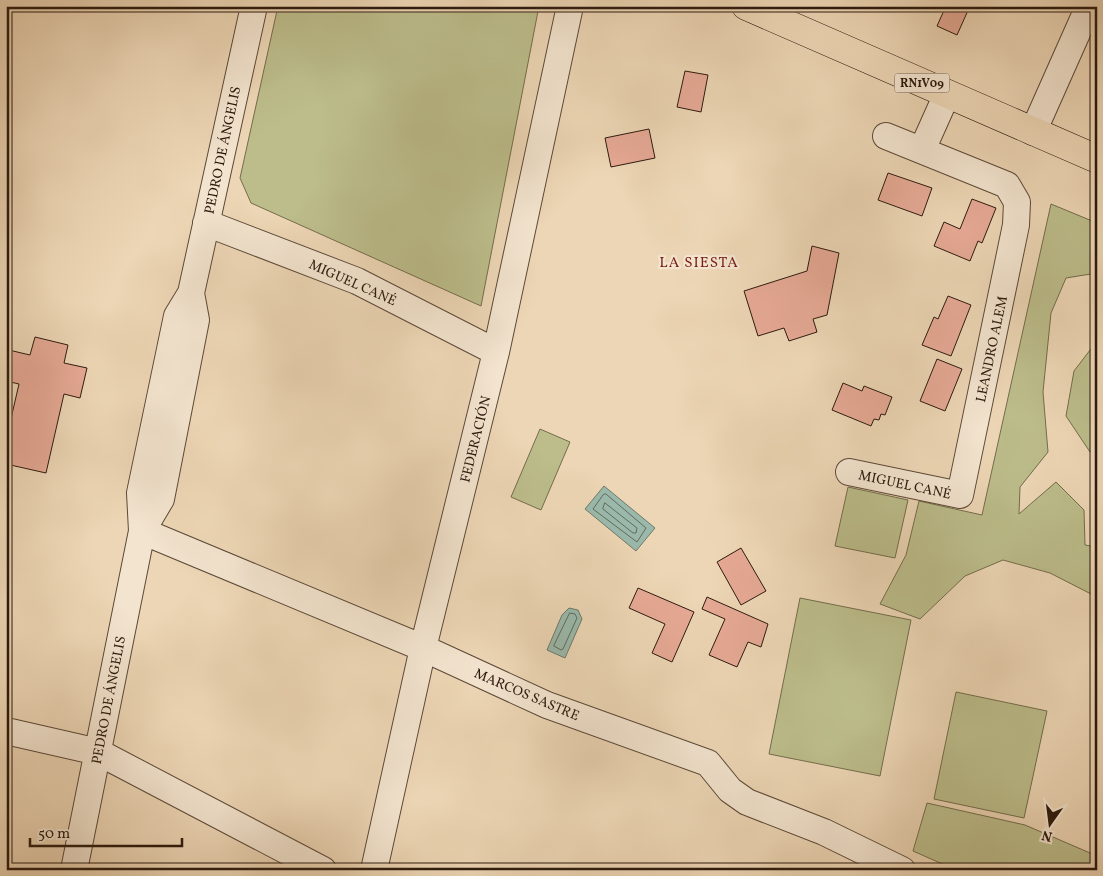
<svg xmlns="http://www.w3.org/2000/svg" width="1103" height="876" font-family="Vollkorn,serif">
<rect width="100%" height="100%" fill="#edd6b5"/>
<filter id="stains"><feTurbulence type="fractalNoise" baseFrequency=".004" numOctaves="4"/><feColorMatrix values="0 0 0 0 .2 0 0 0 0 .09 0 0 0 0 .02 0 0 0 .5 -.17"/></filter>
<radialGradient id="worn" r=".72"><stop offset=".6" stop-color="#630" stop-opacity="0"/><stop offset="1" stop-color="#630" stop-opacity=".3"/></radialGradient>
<path fill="#bcbd8b" stroke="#746c4c" d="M278,6H539L481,306L251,203L240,178Z
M1051,204L1097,223V273L1066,278L1051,313L1043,392L1048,452L1020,487L1019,514L1056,482L1084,510L1085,545L1097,547V590L1093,595L1050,573L1003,560L965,576L920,619L880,604L906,555L919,501L982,515Z
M1097,341V452H1090L1066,416L1074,371Z
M540,429L570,442L541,510L511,497Z
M848,487L908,500L895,558L835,546Z
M800,598L911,620L880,776L769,754Z
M956,692L1047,711L1024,818L934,799Z
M927,803L1025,825L1097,856V870H956L913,851Z"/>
<path fill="#9ab9ab" stroke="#6e796c" d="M604,486L655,528L636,551L585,509Z
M569,608L578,610L582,619L565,658L547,650L562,615Z"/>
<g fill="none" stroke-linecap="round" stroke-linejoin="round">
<path stroke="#636a5c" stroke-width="1" d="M606,494L646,528L637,542L593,509L603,495Z
M605,503L637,528L636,533H633L603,509Z
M570,613L575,614L577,618L563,649L561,650L554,646Z"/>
</g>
<path fill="#e6a995" stroke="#2c1a0e" d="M946,6H970L957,35L937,26Z
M685,71L708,75L701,112L677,107Z
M649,129L655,158L611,167L605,138Z
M888,173L932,188L922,216L878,200Z
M972,199L996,208L982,243L978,241L970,261L934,246L944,222L960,229Z
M812,246L839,253L827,315L813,319L817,332L789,341L784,328L758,336L744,291L807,271Z
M948,296L971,305L951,356L922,345L934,317L938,319Z
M35,337L68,345L64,363L87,368L80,398L64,394L46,473L6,464V440L19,384L6,381V346L13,351L30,355Z
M937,359L962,369L945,411L920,401Z
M843,383L862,391L864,386L892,397L885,415L881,414L879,420L874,419L871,426L832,410Z
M741,548L766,591L741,605L717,562Z
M638,588L694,612L672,662L652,653L665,624L629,608Z
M707,597L768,624L761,647L748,642L737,667L709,655L725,619L702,609Z"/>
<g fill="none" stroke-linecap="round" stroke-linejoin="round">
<defs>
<path id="minor" d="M1033,132L1089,6
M922,150L947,94
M206,223L357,281L496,352
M849,472L960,495L1016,225L1017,202L1007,185L886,136
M142,531L423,648L547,705L708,763L730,790L747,802L824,832L902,870
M142,531L161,499L196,320L191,293
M6,731L98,752L323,870
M74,870L142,531L140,493L177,316L191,293L254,6
M374,870L423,648L496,352L570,6"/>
<path id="major" d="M746,6L1097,159"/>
</defs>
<use href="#minor" stroke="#5c4938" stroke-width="28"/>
<use href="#major" stroke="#2c1a0e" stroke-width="29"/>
<use href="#minor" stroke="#f3e4cf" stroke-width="26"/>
<use href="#major" stroke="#edd6b5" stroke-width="28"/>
</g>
<g text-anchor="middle" stroke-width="4.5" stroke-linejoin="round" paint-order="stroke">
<rect fill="#f3e4cf" stroke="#685748" stroke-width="1" x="894.5" y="73.5" width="55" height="19" rx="4"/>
<g font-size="12" font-weight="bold" fill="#2c1a0e">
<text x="922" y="87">RN1V09</text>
</g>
<g font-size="14" fill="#2c1a0e" stroke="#f3e4cf">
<text transform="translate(222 150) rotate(-78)" y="5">PEDRO DE ÁNGELIS</text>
<text transform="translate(353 282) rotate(24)" y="5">MIGUEL CANÉ</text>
<text transform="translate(991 349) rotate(-78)" y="5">LEANDRO ALEM</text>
<text transform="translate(475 439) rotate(-76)" y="5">FEDERACIÓN</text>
<text transform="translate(905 484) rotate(12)" y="5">MIGUEL CANÉ</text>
<text transform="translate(527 694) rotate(23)" y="5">MARCOS SASTRE</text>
<text transform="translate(108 700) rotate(-79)" y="5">PEDRO DE ÁNGELIS</text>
</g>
<g font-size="15" letter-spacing="1" fill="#7a1f14" stroke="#f3e4cf">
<text x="699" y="267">LA SIESTA</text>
</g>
</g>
<rect width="1103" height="876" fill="none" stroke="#edd6b5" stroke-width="25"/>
<rect x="8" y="8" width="1088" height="861" fill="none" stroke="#2c1a0e" stroke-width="2.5"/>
<rect x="12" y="12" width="1078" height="851" fill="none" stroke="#2c1a0e"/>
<g transform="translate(1050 824) rotate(194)" stroke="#f3e4cf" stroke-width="4" paint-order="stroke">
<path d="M0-4L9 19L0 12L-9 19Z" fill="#2c1a0e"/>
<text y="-8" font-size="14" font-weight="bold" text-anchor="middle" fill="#2c1a0e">N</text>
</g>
<path d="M30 838v8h152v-8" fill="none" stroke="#2c1a0e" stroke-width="2.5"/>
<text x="38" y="838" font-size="15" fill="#2c1a0e" stroke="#f3e4cf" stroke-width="4" paint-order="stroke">50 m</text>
<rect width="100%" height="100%" filter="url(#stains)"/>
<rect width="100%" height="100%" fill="url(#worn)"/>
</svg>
